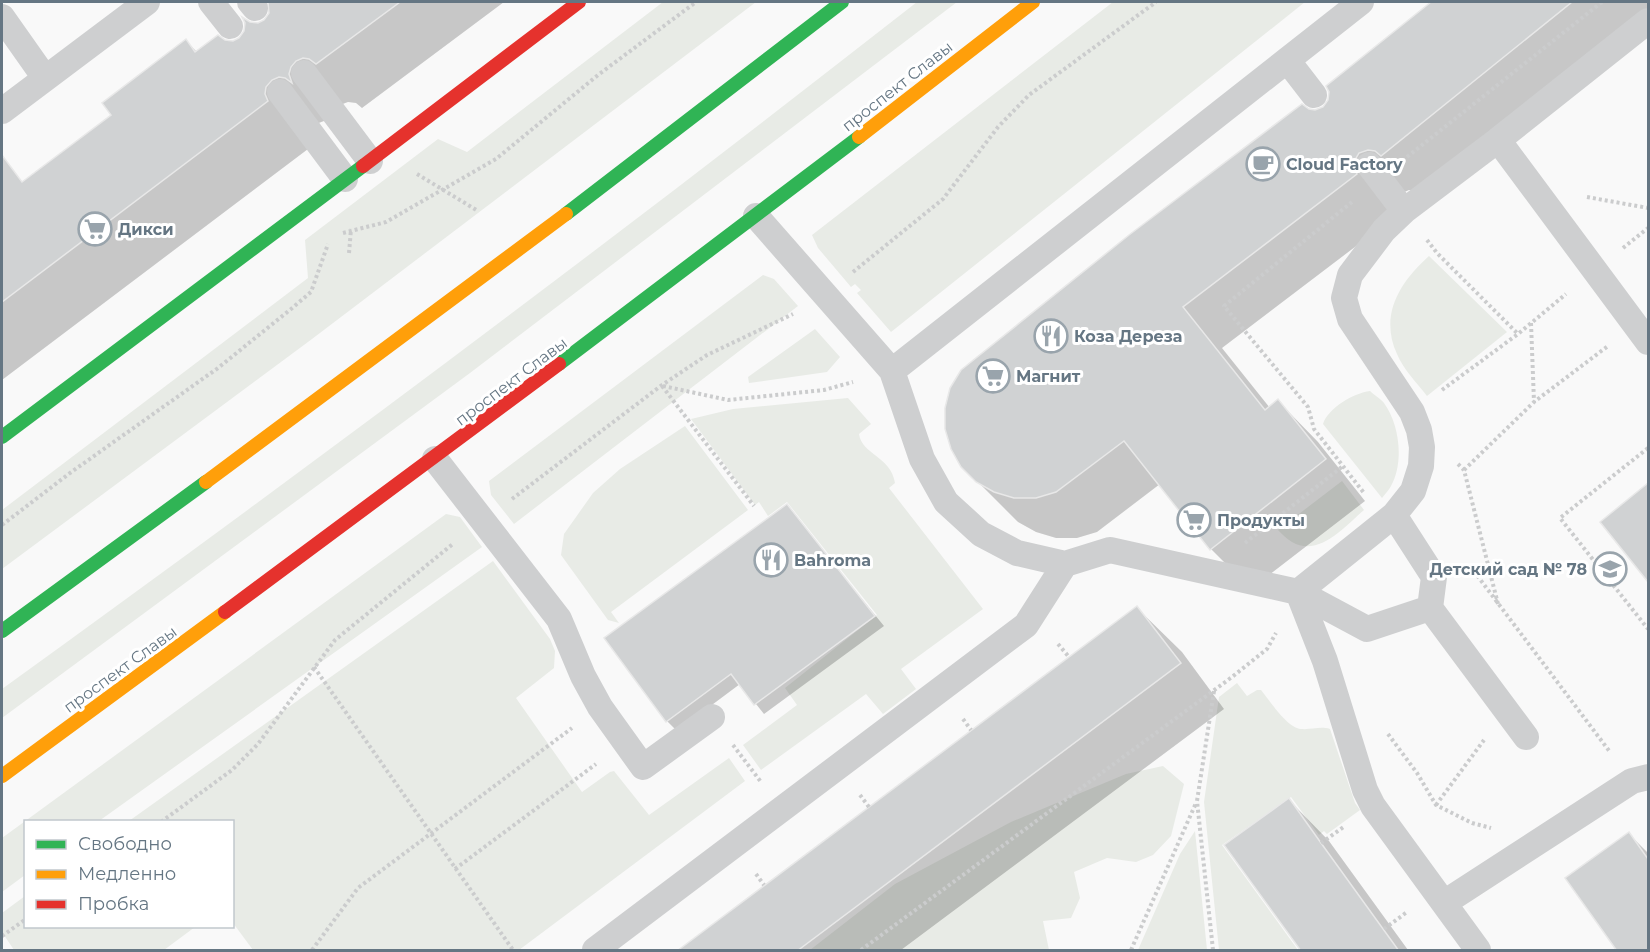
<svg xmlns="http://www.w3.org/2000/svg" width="1650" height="952" font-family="Montserrat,sans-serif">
<rect width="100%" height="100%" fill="#f9f9f9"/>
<path fill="#e8ebe6" d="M663,2H756L312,339L2,569V510L308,278L305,240L438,139L467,152Z
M917,2H957L470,373L2,718V689C311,466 617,237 917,2Z
M1113,2H1305L891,332L857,293L861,290L855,284L851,287L818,248L812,235Z
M1429,256L1507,332L1427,396C1417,383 1403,369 1397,354C1379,315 1400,282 1429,256Z
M763,275L774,279L798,306L514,524L491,495L489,481Z
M815,329L840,357L827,372L749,383L748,377Z
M1370,391C1374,395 1381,399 1384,403C1400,425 1404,463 1391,486C1389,490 1385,494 1382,498L1323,424C1328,408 1354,393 1370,391Z
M848,398L871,424L859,434C862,455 891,456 895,483L889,488L983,609L901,669L916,689L883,714L866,694L761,770L743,745L797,705L785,688L877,615L787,502L768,516L759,502L755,505L691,419L733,409Z
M685,426L748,510L611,612L619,623L608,620L561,555L564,534L593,493L620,469Z
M1342,481L1364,510C1345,526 1319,558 1292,542C1287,539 1282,534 1278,530Z
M446,514L460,517L482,547L99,821L26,822L25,875L2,892V838Z
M493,561L550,639L555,651L554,668L516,698L582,792L610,772L614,771L649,815L729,758L745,781L519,950H253L233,923L232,822L129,821Z
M1237,683L1247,696L1257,690H1261C1270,701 1287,728 1301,729C1311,730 1320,726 1330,729L1355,803L1360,810L1327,834L1324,831L1319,835L1291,797L1222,845L1298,950H1219L1204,802L1219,697Z
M1163,766L1184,784L1171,836L1153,855L1136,862L1107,858L1074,872L1080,898L1071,918L1043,921L1049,950H810L895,884L1011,822L1126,774Z
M1195,831L1207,950H1138L1180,854Z
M25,896L26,926L195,927L164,950H14L2,932V913Z"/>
<path fill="#0003" d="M270,2H504L362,108L356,103L348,102L340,105L324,121L316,124L312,146L2,380V181L13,172L23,183L113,116L186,41L197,52L225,42H233L240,39L246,31L244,20L250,24H258L265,21L271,13Z
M1434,2H1648V13L1417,191L1409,190L1400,194L1397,215L1222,348L1270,408L1278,401L1318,442L1365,501L1251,589L1211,549L1160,484L1097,532L1077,538H1056L1036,532L1018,522L962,466L1307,110L1316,111L1325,108L1329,101L1330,93L1328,86Z
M1648,485V580L1602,522Z
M786,506L884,626L764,714L740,684L677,731L667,721L606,638Z
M1137,608L1182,652L1224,709L901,950H679Z
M1289,800L1329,841L1408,950H1302Z
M1629,834L1648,853V950H1619Z"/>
<path fill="#d0d2d3" stroke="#e8e8e8" stroke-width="1.5" d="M268,2H400L316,64L309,59L303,58L296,61L291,67L289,74L292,83L285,78L279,77L272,80L266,87L265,94L268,101L2,302V155L22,182L111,115L102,103L186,39L195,52L218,35L225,40L233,41L239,38L244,31L245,23L242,17L250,22L258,23L264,20L269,13Z
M1431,2H1572L1381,156L1375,151L1368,150L1359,153L1355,160L1354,166L1357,174L1183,307L1265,410L1278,399L1326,459L1210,550L1124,441L1056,492L1036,498H1014L994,492L976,482L961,467L951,449L945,429V408L950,388L961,370L1129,235L1302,104L1309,109L1315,110L1323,107L1328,100L1329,92L1326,86Z
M1648,483V582L1600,522Z
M787,504L875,616L754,705L731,674L666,722L604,638Z
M1137,606L1181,663L797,951H677Z
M1289,798L1321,843L1399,951H1301L1224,845Z
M1629,832L1648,859V951H1617L1565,878Z"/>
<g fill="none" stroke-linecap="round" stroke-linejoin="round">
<path stroke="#cbcccd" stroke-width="4" stroke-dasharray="3 3" stroke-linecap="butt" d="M1407,157L1602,2
M417,174L478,211
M1587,197L1648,208
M1352,202L1224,306L1308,407L1314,429L1364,493
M343,233L386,222L496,159L598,75L696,2
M1427,240L1437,253L1518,334
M1623,248L1648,228
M349,253L351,229
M853,272L943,199L998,127L1029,95L1156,2
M1531,323L1534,402
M662,386L754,506
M663,386L728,400L824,390L853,382
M1442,390L1518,334L1566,294
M1648,448L1560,518L1648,629
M1458,464L1464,470L1498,604
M1464,470L1534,402L1608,346
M512,499L662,385L707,355L793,314
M2,525L70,473L218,368L291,309L311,292L328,244
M1245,543L1343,466
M1470,566L1610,752
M1058,644L1069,657
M314,667L513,950
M963,719L971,730
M1388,734L1417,773L1436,805L1472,823L1491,828
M733,745L761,782
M860,795L869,807
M1436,805L1484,740
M161,822L232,770L258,744L335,640L454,543
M1321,843L1345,826
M455,869L596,764
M756,874L764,885
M1384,929L1407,912
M2,936L26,919
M312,950L358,888L572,728
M861,950L1232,677L1267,649L1276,633
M1131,950L1196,803
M1213,950L1197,801L1214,691"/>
<path stroke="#cecfd0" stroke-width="26" d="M211,2L230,26
M250,2L255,8
M2,17L45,78
M1287,60L1314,95
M304,73L370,161
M280,92L345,179
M2,111L147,2
M1498,140L1648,342
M1369,165L1404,211
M756,216L892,371L922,459L946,502L981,534L1017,553L1065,564L1110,550L1298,592L1325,661L1365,790L1373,806L1478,950
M892,371L1361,2
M435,459L559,619L583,676L600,707L643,767L712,717
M1394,515L1434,577L1430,608L1526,737
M1430,608L1367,629L1298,592L1394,515L1413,491L1421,466L1422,447L1419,430L1412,412L1350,319L1344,298L1350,275L1384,230L1404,211L1498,140L1648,21
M1444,903L1632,781L1648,777
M595,950L1026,625L1065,564"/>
<path stroke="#30b455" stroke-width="14" d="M566,214L842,2
M559,364L859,137
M2,437L363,166
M2,631L206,482"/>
<path stroke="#ff9f0a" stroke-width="14" d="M859,137L1033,2
M206,482L566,214
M2,776L225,612"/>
<path stroke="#e5322d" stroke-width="14" d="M363,166L579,2
M225,612L559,364"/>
</g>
<defs>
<symbol id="cafe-ring" viewBox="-11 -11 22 22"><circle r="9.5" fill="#fff" stroke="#99a4ac" stroke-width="1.5"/><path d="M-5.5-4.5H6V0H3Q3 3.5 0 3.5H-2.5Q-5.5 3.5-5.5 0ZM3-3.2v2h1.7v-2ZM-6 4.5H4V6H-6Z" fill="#99a4ac"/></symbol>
<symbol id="supermarket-ring" viewBox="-11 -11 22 22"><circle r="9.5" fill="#fff" stroke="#99a4ac" stroke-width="1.5"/><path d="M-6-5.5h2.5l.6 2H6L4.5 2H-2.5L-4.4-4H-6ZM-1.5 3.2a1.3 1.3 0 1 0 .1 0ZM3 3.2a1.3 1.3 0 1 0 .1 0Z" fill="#99a4ac"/></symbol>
<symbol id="restaurant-ring" viewBox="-11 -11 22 22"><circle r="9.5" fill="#fff" stroke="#99a4ac" stroke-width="1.5"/><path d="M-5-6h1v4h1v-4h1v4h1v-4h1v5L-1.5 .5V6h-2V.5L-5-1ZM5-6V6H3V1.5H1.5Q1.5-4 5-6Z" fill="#99a4ac"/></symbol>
<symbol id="school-ring" viewBox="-11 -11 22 22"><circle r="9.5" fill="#fff" stroke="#99a4ac" stroke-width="1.5"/><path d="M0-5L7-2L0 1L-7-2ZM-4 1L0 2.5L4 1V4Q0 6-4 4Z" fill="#99a4ac"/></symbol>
</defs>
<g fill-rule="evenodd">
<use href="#cafe-ring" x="1244" y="145" width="38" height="38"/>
<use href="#supermarket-ring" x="76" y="210" width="38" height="38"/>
<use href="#restaurant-ring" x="1032" y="317" width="38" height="38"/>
<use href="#supermarket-ring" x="974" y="357" width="38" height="38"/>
<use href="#supermarket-ring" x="1175" y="501" width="38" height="38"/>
<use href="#restaurant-ring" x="752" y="541" width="38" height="38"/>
<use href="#school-ring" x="1591" y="550" width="38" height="38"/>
</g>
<g text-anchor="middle" stroke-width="6" stroke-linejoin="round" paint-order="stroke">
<g font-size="16" fill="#657683" stroke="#fff">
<text transform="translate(897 86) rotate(-38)" y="6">проспект Славы</text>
<text transform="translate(511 381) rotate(-37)" y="6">проспект Славы</text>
<text transform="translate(120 669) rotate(-36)" y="6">проспект Славы</text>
</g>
<g font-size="16" font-weight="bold" fill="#657683" stroke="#fff" text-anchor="start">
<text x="1286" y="170">Cloud Factory</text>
<text x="118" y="235">Дикси</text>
<text x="1074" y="342">Коза Дереза</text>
<text x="1016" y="382">Магнит</text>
<text x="1217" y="526">Продукты</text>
<text x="794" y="566">Bahroma</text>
<text x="1587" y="575" text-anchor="end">Детский сад № 78</text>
</g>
</g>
<rect width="1650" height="952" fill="none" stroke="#657683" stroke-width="6"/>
<rect x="24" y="820" width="210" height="108" fill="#ffffff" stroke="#c1c8cd" stroke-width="1.5"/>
<rect x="36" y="840" width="30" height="9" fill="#30b455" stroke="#c1c8cd" stroke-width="1.5"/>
<text x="78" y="850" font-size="18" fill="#657683">Свободно</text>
<rect x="36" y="870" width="30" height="9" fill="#ff9f0a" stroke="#c1c8cd" stroke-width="1.5"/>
<text x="78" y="880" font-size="18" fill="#657683">Медленно</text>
<rect x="36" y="900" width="30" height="9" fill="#e5322d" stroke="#c1c8cd" stroke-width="1.5"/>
<text x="78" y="910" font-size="18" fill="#657683">Пробка</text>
</svg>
